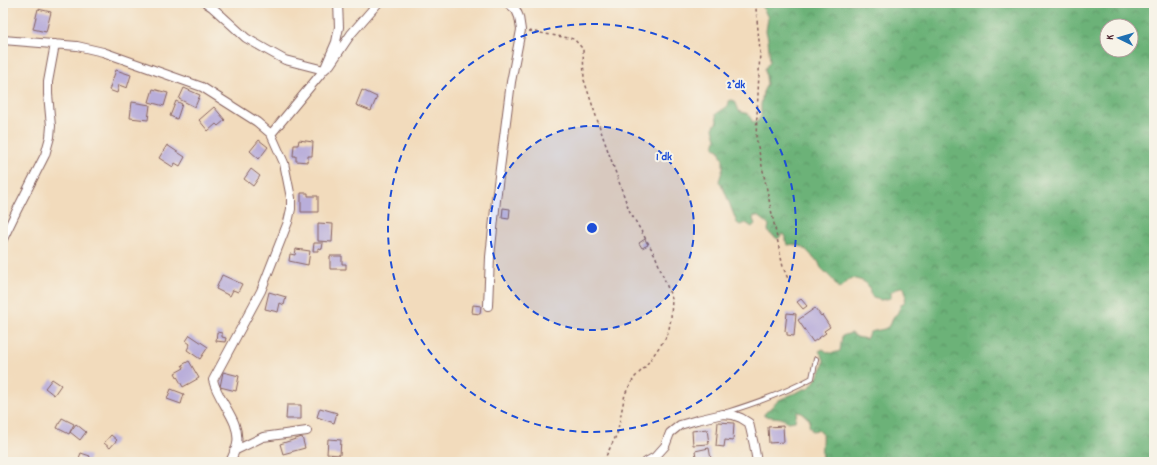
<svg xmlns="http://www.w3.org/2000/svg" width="1157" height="465" font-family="Dekko,sans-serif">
<defs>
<pattern id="forest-crowns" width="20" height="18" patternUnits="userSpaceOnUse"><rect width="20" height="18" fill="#6cb278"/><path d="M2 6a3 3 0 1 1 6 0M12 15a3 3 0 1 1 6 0" fill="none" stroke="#5b9063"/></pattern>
</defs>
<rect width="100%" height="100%" fill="#f7f3e8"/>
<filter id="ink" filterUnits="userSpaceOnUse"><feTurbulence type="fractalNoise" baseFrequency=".025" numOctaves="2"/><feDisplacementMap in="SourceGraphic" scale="8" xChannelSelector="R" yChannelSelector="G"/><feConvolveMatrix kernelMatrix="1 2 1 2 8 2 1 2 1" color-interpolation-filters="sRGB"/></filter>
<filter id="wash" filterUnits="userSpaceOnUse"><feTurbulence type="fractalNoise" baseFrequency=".012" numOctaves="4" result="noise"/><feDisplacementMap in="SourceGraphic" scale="16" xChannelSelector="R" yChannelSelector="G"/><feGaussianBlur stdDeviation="0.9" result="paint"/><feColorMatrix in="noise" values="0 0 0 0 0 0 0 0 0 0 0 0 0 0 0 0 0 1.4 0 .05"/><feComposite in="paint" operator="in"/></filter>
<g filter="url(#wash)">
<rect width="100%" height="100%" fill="#f2dbbc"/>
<path fill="url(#forest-crowns)" stroke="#5b6852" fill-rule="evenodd" d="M761,3H1154V462H823C820,453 823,443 822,433L818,430L812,431L809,425L810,420L802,413L797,412L795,421L788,422L781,418L764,416V414L779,400L804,389H808C813,385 825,366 824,360C823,357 820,353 819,351L823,349C829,354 832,354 840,351L842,336L851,333L857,337L866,339L870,332L884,329L888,327L894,316L897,314L901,305L905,301L906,294L904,287C897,287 895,289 891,293V298L881,300L873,298L870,293C869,280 861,281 852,278C847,281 844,286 839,289L833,280L821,268L818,261L814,259C809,251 799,242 788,245L785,240V235L782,234L778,239L769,233L768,230L769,225C765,221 760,216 754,216L753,219L755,224L752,227L746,223L740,225L737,223L725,192L719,181L723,168V160L719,150L714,148L716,139L713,128L717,121L716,114L728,106L729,102L730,100L735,101L739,111L748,114L753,122H757L761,116V105L763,92L767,84L765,69L770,61L768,39L766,31L768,18ZM1107,26H1131V50H1107Z"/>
<g id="blocks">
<path fill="#b9aeda" d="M38,9L51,12L46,32L33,29Z
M116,70L131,75L127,88L119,85L117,93L109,90Z
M184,88L200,95L195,107L179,99Z
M153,89L168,93L164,106L149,102Z
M362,90L377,97L371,111L356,105Z
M176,101L182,104L177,119L170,116Z
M132,102L150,105L148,120L130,118Z
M214,107L225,120L218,126L216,124L208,131L199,120Z
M259,140L268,147L259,159L250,151Z
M299,140L313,142L312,156H308V162L296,161V156H293L294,145H298Z
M167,145L185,157L180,166L175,163L173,167L159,158Z
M251,169L260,176L253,186L244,179Z
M301,193H308V196H318V212H301Z
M503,208L510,209L509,219L502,218Z
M318,223L333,224L332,242L318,241Z
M645,239L648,245L642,248L639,243Z
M314,243H323L322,249L318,248V251H313Z
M296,249L310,251L308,265L289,261L290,254L295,255Z
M330,256H342V264H346V269H330Z
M222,275L242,284L238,292L233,290L230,296L216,289Z
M269,292L286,297L284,305L280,303L278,312L265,309Z
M801,299L807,306L803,309L797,302Z
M473,305L481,306L480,314L472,313Z
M815,308L821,316L822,315L830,327L824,331L826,333L813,342L798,320Z
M787,313L796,314L794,336L787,335V332L785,331Z
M217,332L222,333V337L226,338L225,342L216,341Z
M190,335L208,347L200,359L187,350L190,344L186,341Z
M189,361L199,378L183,387L175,373L184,368L182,365Z
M223,372L239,376L236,391L220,387Z
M52,379L61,385L54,395L45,388Z
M171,389L184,394L181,404L167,399Z
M287,405H301V419H286Z
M320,408L337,413L334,423L317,417Z
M62,418L74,424L69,434L57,428Z
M718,422L734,423L733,441L725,440L724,447L716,446Z
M76,424L86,432L80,440L70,432Z
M783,426L784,442L769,443L768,427Z
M707,429L709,444L693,445L692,431Z
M111,435L117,440L110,448L104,443Z
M302,437L305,448L283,454L280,444Z
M328,439L341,440L340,455L327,454Z
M709,448L711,459L707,460V462H697L695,451Z
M81,453L90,456L88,462L79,458Z"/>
</g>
</g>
<g filter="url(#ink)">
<use href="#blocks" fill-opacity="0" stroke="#85615e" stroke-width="1"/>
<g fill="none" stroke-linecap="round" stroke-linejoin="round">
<defs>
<path id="lane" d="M727,412C756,403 785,393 812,378L816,359"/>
<path id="street" d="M206,3L212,7L246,38L267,50L285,60L324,70L330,65L351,34L378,3
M3,40L77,46L103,52L202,87L257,122L271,134L284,163L291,198V209L288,222L261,291L213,380C218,402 241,420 237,444C236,450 232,457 230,462
M271,134L324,70L336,42L339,27L338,3
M3,239L17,210L45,155L50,137L51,126L48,94V82L55,44
M488,306L490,257L496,200L511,82L521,30L519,17L516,10L508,3
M234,451L263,437L307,431
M646,462L655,457L665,446L670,433L680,425L697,420L723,414L733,415L741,418L749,423L754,445L757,462"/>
</defs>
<use href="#lane" stroke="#85615e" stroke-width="6"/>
<use href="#street" stroke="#85615e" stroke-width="10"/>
<path stroke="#85615e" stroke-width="1.5" stroke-dasharray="3 3" stroke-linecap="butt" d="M754,3L756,9L760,51L756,137L783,267L789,281
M529,31L574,39L583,49L584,80L603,137L629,210L655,255L672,299L671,318L669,329L665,339L645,367L634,378L625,394L617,434L603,462"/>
<use href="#lane" stroke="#fff" stroke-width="4"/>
<use href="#street" stroke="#fff" stroke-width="8"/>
</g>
</g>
<circle cx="592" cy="228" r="102" fill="#1d4ed8" fill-opacity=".12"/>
<g fill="none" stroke="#1d4ed8" stroke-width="2" stroke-dasharray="7 5">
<circle cx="592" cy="228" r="102"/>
<circle cx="592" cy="228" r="204"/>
</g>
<circle cx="592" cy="228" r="6" fill="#1d4ed8" stroke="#f7f3e8" stroke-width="2"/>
<g font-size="12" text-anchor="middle" font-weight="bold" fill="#1d4ed8" stroke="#f7f3e8" stroke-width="4" stroke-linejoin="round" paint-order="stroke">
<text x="736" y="88">2 dk</text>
<text x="664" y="160">1 dk</text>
</g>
<rect width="1157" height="465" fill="none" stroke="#f7f3e8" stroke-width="16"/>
<g transform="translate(1119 38) rotate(275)"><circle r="19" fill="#f7f3e8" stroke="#b29e9c"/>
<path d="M0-3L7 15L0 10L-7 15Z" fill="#1f6fb2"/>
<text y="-6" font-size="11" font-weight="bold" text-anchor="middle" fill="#4a1f2b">K</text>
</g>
</svg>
